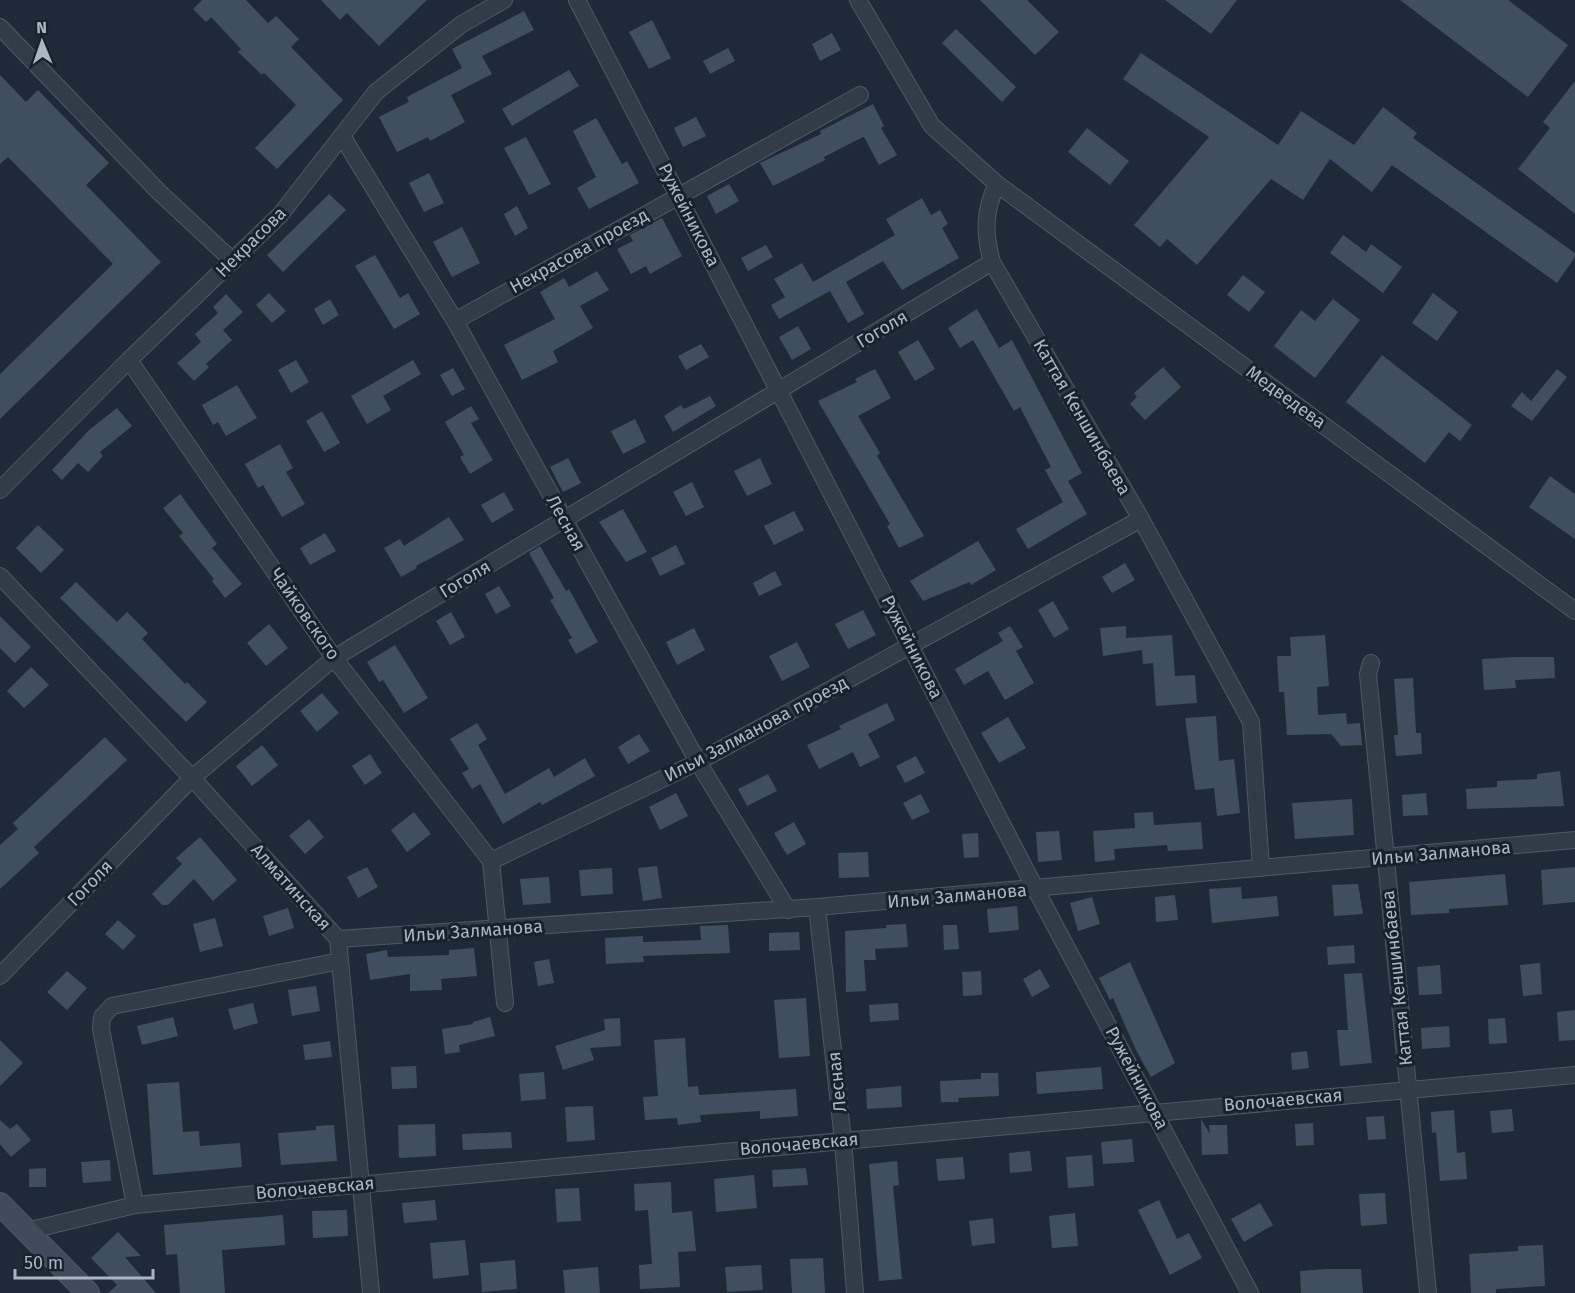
<svg xmlns="http://www.w3.org/2000/svg" width="1575" height="1293" font-family="'Fira Sans',sans-serif">
<rect width="100%" height="100%" fill="#1e2a37"/>
<path fill="#404f60" d="M202,0H246L268,23L276,16L299,39L291,47L343,100L277,169L255,148L296,105L264,73L262,75L238,52L241,49L211,17L206,22L193,9Z
M321,0H427L379,46L347,13L340,20Z
M980,0H1027L1059,32L1035,55Z
M1165,0H1237L1211,34Z
M1400,0H1508L1568,45L1528,97Z
M524,11L534,30L482,56L492,74L451,95L465,122L430,141L428,137L397,152L379,117L409,102L407,97L462,68L452,49Z
M652,20L671,58L649,69L629,32Z
M956,29L1016,87L1002,102L942,43Z
M832,33L841,50L820,61L812,44Z
M728,48L735,61L710,74L703,61Z
M1141,53L1278,145L1301,111L1354,145L1383,107L1417,133L1413,138L1575,253V257L1557,283L1392,165L1372,192L1330,159L1303,200L1271,179L1197,265L1167,239L1160,247L1134,225L1209,137L1123,79Z
M569,70L579,86L512,126L502,109Z
M0,75L26,102L38,90L109,163L86,185L161,262L0,419V374L113,264L8,157L0,164Z
M1575,81V214L1518,169L1550,128L1543,122Z
M873,104L884,126L881,128L897,155L879,165L864,137L861,138L824,157L825,160L773,186L760,163L821,134L820,131Z
M696,117L706,136L683,147L674,128Z
M596,118L622,164L627,161L639,183L589,209L577,188L596,177L573,131Z
M1087,128L1129,161L1110,185L1068,152Z
M526,137L551,184L529,195L504,148Z
M429,173L444,203L424,212L409,183Z
M729,184L739,201L716,214L707,196Z
M329,194L346,210L283,272L267,255Z
M922,198L931,215L940,210L948,224L942,228L959,258L902,290L883,261L846,282L864,314L848,323L830,291L779,319L771,305L785,297L774,279L802,263L813,282L895,235L886,219Z
M517,206L528,228L515,236L504,214Z
M662,218L682,256L650,274L646,266L631,274L617,249L633,241L630,235Z
M462,227L480,263L452,277L433,242Z
M1343,235L1366,252L1371,244L1402,267L1383,293L1330,253Z
M766,245L773,257L748,271L741,258Z
M375,255L400,298L408,293L420,314L394,329L355,266Z
M597,271L609,290L580,306L593,328L553,351L558,362L522,380L504,345L555,319L540,292L564,278L569,287Z
M1243,275L1265,292L1249,312L1227,295Z
M269,293L286,311L272,323L256,305Z
M1433,293L1458,312L1437,341L1412,323Z
M226,294L243,312L223,330L232,340L206,364L209,367L194,381L177,363L201,342L195,334L218,313L213,307Z
M330,299L339,315L323,325L314,309Z
M1333,299L1360,320L1315,378L1274,346L1301,310L1315,321Z
M977,309L999,348L1012,340L1082,473L1068,481L1087,514L1028,549L1016,529L1063,502L1045,470L1051,467L1020,407L1014,411L973,340L960,348L948,328Z
M798,326L811,349L792,360L779,337Z
M918,340L935,369L915,381L898,352Z
M701,344L709,357L686,370L678,356Z
M1382,355L1472,425L1460,441L1449,432L1425,463L1346,402Z
M296,360L309,382L291,393L278,370Z
M413,360L421,374L383,396L391,410L367,424L351,396Z
M1163,367L1181,387L1145,420L1130,404L1137,397L1134,393Z
M453,368L465,389L452,396L440,375Z
M875,369L891,398L858,416L880,453L877,456L924,536L899,548L887,526L890,524L818,401L857,382L855,379Z
M1557,369L1567,377L1532,421L1511,406L1522,392L1531,401Z
M237,385L257,418L226,436L218,422L213,425L202,405Z
M710,396L716,406L673,432L664,416L681,405L684,409Z
M471,406L479,419L471,423L493,460L470,474L460,457L464,455L445,422Z
M117,408L132,426L100,452L103,456L88,472L78,463L62,480L52,470L89,430Z
M322,411L340,443L324,452L306,421Z
M635,419L646,442L623,454L611,431Z
M280,444L293,468L286,472L305,504L282,517L263,485L258,488L245,464Z
M568,458L581,483L563,492L550,467Z
M760,458L772,484L747,496L734,471Z
M1550,476L1575,494V539L1529,507Z
M692,482L704,507L686,516L673,492Z
M504,492L514,510L492,523L481,505Z
M180,494L217,544L212,548L242,584L225,598L212,581L214,579L179,536L183,533L163,508Z
M623,509L647,552L626,562L599,522Z
M794,511L804,530L774,545L764,526Z
M449,517L464,540L416,566L417,568L401,577L384,548L400,539L404,546Z
M38,525L64,550L41,573L16,548Z
M325,533L336,551L310,565L300,548Z
M978,541L996,570L971,585L970,582L923,601L910,581Z
M676,545L685,564L660,576L651,558Z
M540,546L566,591L569,589L598,642L576,654L568,640L572,638L550,600L554,598L529,553Z
M1125,563L1135,580L1112,593L1102,577Z
M775,571L782,585L759,596L753,583Z
M76,582L117,622L127,612L148,633L142,639L185,684L187,682L207,702L186,722L60,598Z
M499,586L511,606L496,614L485,594Z
M1053,601L1069,629L1054,638L1038,610Z
M863,610L876,635L848,649L835,624Z
M451,612L465,637L450,645L436,621Z
M0,616L31,647L15,663L0,648Z
M269,624L288,648L266,666L247,643Z
M1010,626L1023,647L1016,651L1034,683L1005,700L988,671L964,685L955,669L1003,641L998,633Z
M1126,626V638L1172,635L1175,676L1195,675L1197,703L1156,706L1153,663L1143,664L1142,650L1103,656L1100,628Z
M694,628L705,650L677,665L666,642Z
M1325,635L1329,686L1317,687L1318,715L1346,713L1347,724L1360,723L1362,745L1341,746L1331,734L1287,735L1284,692H1279L1277,656H1291L1290,637Z
M797,642L810,667L782,681L769,656Z
M395,645L428,698L404,713L383,680L379,682L367,662Z
M1514,657H1554L1555,678L1515,680L1516,688L1484,690L1482,659Z
M31,667L49,685L24,708L7,691Z
M1413,678L1416,733H1421L1422,754L1396,756L1394,735H1398L1394,679Z
M322,693L339,713L317,732L300,711Z
M887,703L895,720L868,734L880,757L860,767L853,752L819,769L807,745L841,729L839,726Z
M1216,716L1219,761L1234,759L1240,813L1217,816L1214,788L1195,790L1185,718Z
M1008,717L1026,748L999,763L981,733Z
M477,723L487,739L478,745L505,794L549,768L554,777L585,758L595,776L542,805L540,802L503,824L480,784L472,789L462,773L469,769L450,739Z
M639,734L650,751L628,764L618,747Z
M105,737L127,760L34,847L39,853L0,889V845L18,829L13,823Z
M262,745L278,765L252,786L236,766Z
M370,754L382,773L365,785L352,766Z
M916,756L925,773L905,783L896,766Z
M1560,771L1564,806L1467,809L1466,789L1497,787V781L1537,779V774Z
M768,774L777,791L747,806L738,789Z
M676,793L688,816L660,830L649,807Z
M1426,793L1428,815L1403,816L1402,795Z
M921,794L930,812L912,820L903,803Z
M1352,799L1354,835L1295,839L1292,803Z
M414,812L431,834L407,852L391,830Z
M1153,812L1154,825L1201,822L1203,849L1168,851L1167,845L1114,849L1115,860L1095,862L1093,831L1135,828L1134,813Z
M309,819L324,837L305,854L289,836Z
M794,822L806,844L787,855L774,833Z
M1059,831L1062,860L1038,862L1036,832Z
M978,833L979,857L964,858L962,834Z
M200,837L237,880L213,901L194,879L168,905H162L152,894L182,864L176,858Z
M868,852L869,877L839,878L838,853Z
M657,866L662,898L643,901L638,868Z
M367,867L378,887L358,898L347,877Z
M1575,867V902L1543,905L1541,870Z
M612,868L613,894L581,896L579,870Z
M1505,874L1508,905L1449,909V913L1411,915L1409,882Z
M549,877L551,903L523,905L520,879Z
M1358,884L1363,914L1334,916L1332,885Z
M1241,887L1242,899L1277,896L1279,916L1212,923L1209,889Z
M1175,895L1178,920L1156,922L1155,897Z
M1092,897L1100,924L1078,931L1070,903Z
M1017,906L1019,930L989,933L987,909Z
M288,908L294,928L269,936L263,916Z
M215,918L223,946L200,952L193,924Z
M118,920L136,936L123,950L105,934Z
M906,924L908,947L875,949L876,960H864L866,991L846,992L845,931L886,928V925Z
M728,925L730,953L643,956L644,962L606,964L605,938L643,936V942L701,940L700,926Z
M943,925H957L959,949L944,950Z
M799,932L800,950L769,951V933Z
M1354,945L1355,963L1328,965L1327,947Z
M474,948L477,976L441,979L442,990L410,991V974L370,980L366,954L387,950L388,957L449,955V950Z
M549,959L554,983L538,986L534,962Z
M1130,962L1175,1063L1151,1077L1136,1050L1113,998L1110,1000L1099,978Z
M1540,963L1542,994L1523,996L1520,965Z
M1440,965L1442,994L1419,995L1417,967Z
M1040,969L1050,987L1032,997L1023,979Z
M67,971L87,988L67,1010L47,992Z
M981,971L982,995L963,996L962,972Z
M1362,973L1372,1063L1340,1066L1337,1030H1348L1344,974Z
M316,986L320,1011L292,1016L288,990Z
M806,998L810,1056L779,1058L774,1000Z
M253,1003L258,1023L234,1030L228,1009Z
M898,1003L899,1020L870,1022L869,1005Z
M1575,1010V1040L1559,1041L1557,1012Z
M173,1017L178,1036L142,1045L137,1026Z
M490,1017L495,1036L459,1045L460,1052L445,1054L442,1029L473,1024V1022Z
M620,1018L621,1046L590,1048L594,1060L563,1070L555,1046L605,1030L604,1019Z
M1505,1018L1507,1043L1489,1044L1488,1019Z
M1449,1026L1450,1047L1422,1049L1421,1028Z
M685,1038L688,1087L698,1086L699,1095L796,1089L798,1116L760,1119V1111L700,1115L701,1122L678,1125L677,1118L645,1120L643,1097L658,1096L654,1040Z
M0,1040L23,1063L0,1086Z
M330,1041L332,1057L305,1060L303,1045Z
M1307,1051L1309,1068L1292,1070L1291,1053Z
M416,1066L417,1088L392,1089L391,1067Z
M1101,1067L1103,1089L1037,1094L1036,1072Z
M544,1072L546,1099L521,1101L519,1074Z
M981,1073H998L999,1096L958,1098L959,1102H941L940,1081L981,1079Z
M179,1082L183,1132L199,1131L200,1146L240,1143L242,1167L153,1175L147,1084Z
M901,1086L902,1107L867,1109L866,1089Z
M593,1106L595,1140L567,1142L565,1107Z
M1512,1109L1514,1131L1492,1133L1490,1111Z
M1454,1110L1457,1153L1465,1152L1467,1179L1440,1181L1436,1132L1432,1133L1431,1112Z
M1384,1116L1386,1139L1368,1140L1366,1117Z
M1201,1119L1210,1134L1209,1125H1227L1228,1154L1202,1155Z
M0,1120L10,1129L17,1124L31,1140L11,1157L0,1144Z
M1313,1123L1314,1145L1296,1146L1295,1124Z
M435,1124L436,1156L399,1158L398,1125Z
M334,1125L337,1161L281,1165L278,1133L316,1130V1126Z
M511,1132L512,1148L463,1150L462,1134Z
M1132,1139L1134,1162L1103,1164L1101,1142Z
M1030,1151L1032,1171L1010,1173L1009,1153Z
M1092,1155L1094,1186L1068,1188L1066,1157Z
M963,1157L965,1179L938,1181L936,1159Z
M110,1160L111,1181L83,1183L81,1162Z
M897,1161L899,1185L893,1186L902,1279L879,1281L869,1164Z
M46,1168V1187H29V1169Z
M806,1168L808,1185L773,1187L772,1170Z
M754,1175L757,1208L716,1212L714,1179Z
M671,1182L672,1213L692,1211L696,1251L678,1252L680,1287L640,1289L639,1265L652,1264L648,1210L635,1211L634,1184Z
M579,1188L581,1221L557,1222L555,1189Z
M1385,1193L1387,1224L1361,1226L1359,1194Z
M435,1200L437,1220L404,1223L402,1203Z
M1159,1200L1177,1239L1189,1233L1202,1258L1170,1275L1138,1210Z
M1260,1203L1273,1225L1244,1242L1231,1219Z
M347,1210L348,1236L313,1238L312,1211Z
M1075,1213L1078,1246L1052,1248L1049,1216Z
M283,1215L285,1245L222,1250L225,1293H180L177,1254L166,1255L164,1225Z
M993,1218L995,1243L972,1246L969,1221Z
M118,1232L141,1256L125,1257L156,1293H108L117,1285L91,1258Z
M465,1240L469,1275L433,1279L430,1243Z
M1543,1245L1545,1286L1496,1289V1293H1471L1469,1254L1518,1251V1246Z
M823,1258L825,1293H792L790,1259Z
M515,1260L517,1289L482,1292L480,1263Z
M761,1265L763,1290L727,1292L725,1267Z
M598,1267L600,1293H565L563,1270Z
M1327,1269H1361L1363,1293H1301L1300,1271Z"/>
<g fill="none" stroke-linecap="round" stroke-linejoin="round">
<defs>
<path id="street" d="M577,0L1036,890L1250,1293
M858,0L932,126L997,184L1575,611
M0,27L159,192L233,261
M342,136L455,321L698,762L788,910
M997,184C984,211 984,233 992,262L1141,519L1251,722L1261,868
M455,321L860,95
M129,360L334,658L491,861
M0,490L129,360L280,215L376,92L462,24L504,0
M0,576L192,778L338,939L371,1293
M1371,663L1368,674L1428,1293
M491,861L698,762L1141,519
M491,861L505,1003
M817,907L843,1140L855,1293
M338,939L817,907L1575,840
M0,976L192,778L334,658L992,262
M135,1205L101,1029L102,1017L112,1006L340,961
M27,1231L135,1205L1575,1075"/>
<path id="secondary" d="M0,1204L88,1293"/>
</defs>
<use href="#street" stroke="#4f5966" stroke-width="18"/>
<use href="#secondary" stroke="#4f5966" stroke-width="24"/>
<use href="#street" stroke="#313c48" stroke-width="16"/>
<use href="#secondary" stroke="#3f4b5b" stroke-width="22"/>
</g>
<g text-anchor="middle" stroke-width="6" stroke-linejoin="round" paint-order="stroke">
<g font-size="18" fill="#abb6c5" stroke="#17212c">
<text transform="translate(689 215) rotate(63)" y="6">Ружейникова</text>
<text transform="translate(251 242) rotate(-45)" y="6">Некрасова</text>
<text transform="translate(579 251) rotate(-29)" y="6">Некрасова проезд</text>
<text transform="translate(882 329) rotate(-31)" y="6">Гоголя</text>
<text transform="translate(1286 397) rotate(36)" y="6">Медведева</text>
<text transform="translate(1082 417) rotate(60)" y="6">Каттая Кеншинбаева</text>
<text transform="translate(566 523) rotate(61)" y="6">Лесная</text>
<text transform="translate(465 579) rotate(-31)" y="6">Гоголя</text>
<text transform="translate(305 614) rotate(55)" y="6">Чайковского</text>
<text transform="translate(912 647) rotate(63)" y="6">Ружейникова</text>
<text transform="translate(756 729) rotate(-28)" y="6">Ильи Залманова проезд</text>
<text transform="translate(1441 853) rotate(-5)" y="6">Ильи Залманова</text>
<text transform="translate(90 883) rotate(-46)" y="6">Гоголя</text>
<text transform="translate(291 887) rotate(48)" y="6">Алматинская</text>
<text transform="translate(957 896) rotate(-5)" y="6">Ильи Залманова</text>
<text transform="translate(473 931) rotate(-4)" y="6">Ильи Залманова</text>
<text transform="translate(1397 978) rotate(-96)" y="6">Каттая Кеншинбаева</text>
<text transform="translate(1137 1078) rotate(62)" y="6">Ружейникова</text>
<text transform="translate(837 1082) rotate(-96)" y="6">Лесная</text>
<text transform="translate(1283 1100) rotate(-5)" y="6">Волочаевская</text>
<text transform="translate(799 1144) rotate(-5)" y="6">Волочаевская</text>
<text transform="translate(315 1188) rotate(-5)" y="6">Волочаевская</text>
</g>
</g>
<g transform="translate(42 42) rotate(358)" stroke="#17212c" stroke-width="4.5" paint-order="stroke">
<path d="M0-4.5L10 22L0 15L-10 22Z" fill="#abb6c5"/>
<text y="-9" font-size="16" font-weight="bold" text-anchor="middle" fill="#abb6c5">N</text>
</g>
<path d="M15 1269v9h138v-9" fill="none" stroke="#abb6c5" stroke-width="3"/>
<text x="24" y="1269" font-size="18" fill="#abb6c5" stroke="#17212c" stroke-width="4.5" paint-order="stroke">50 m</text>
</svg>
